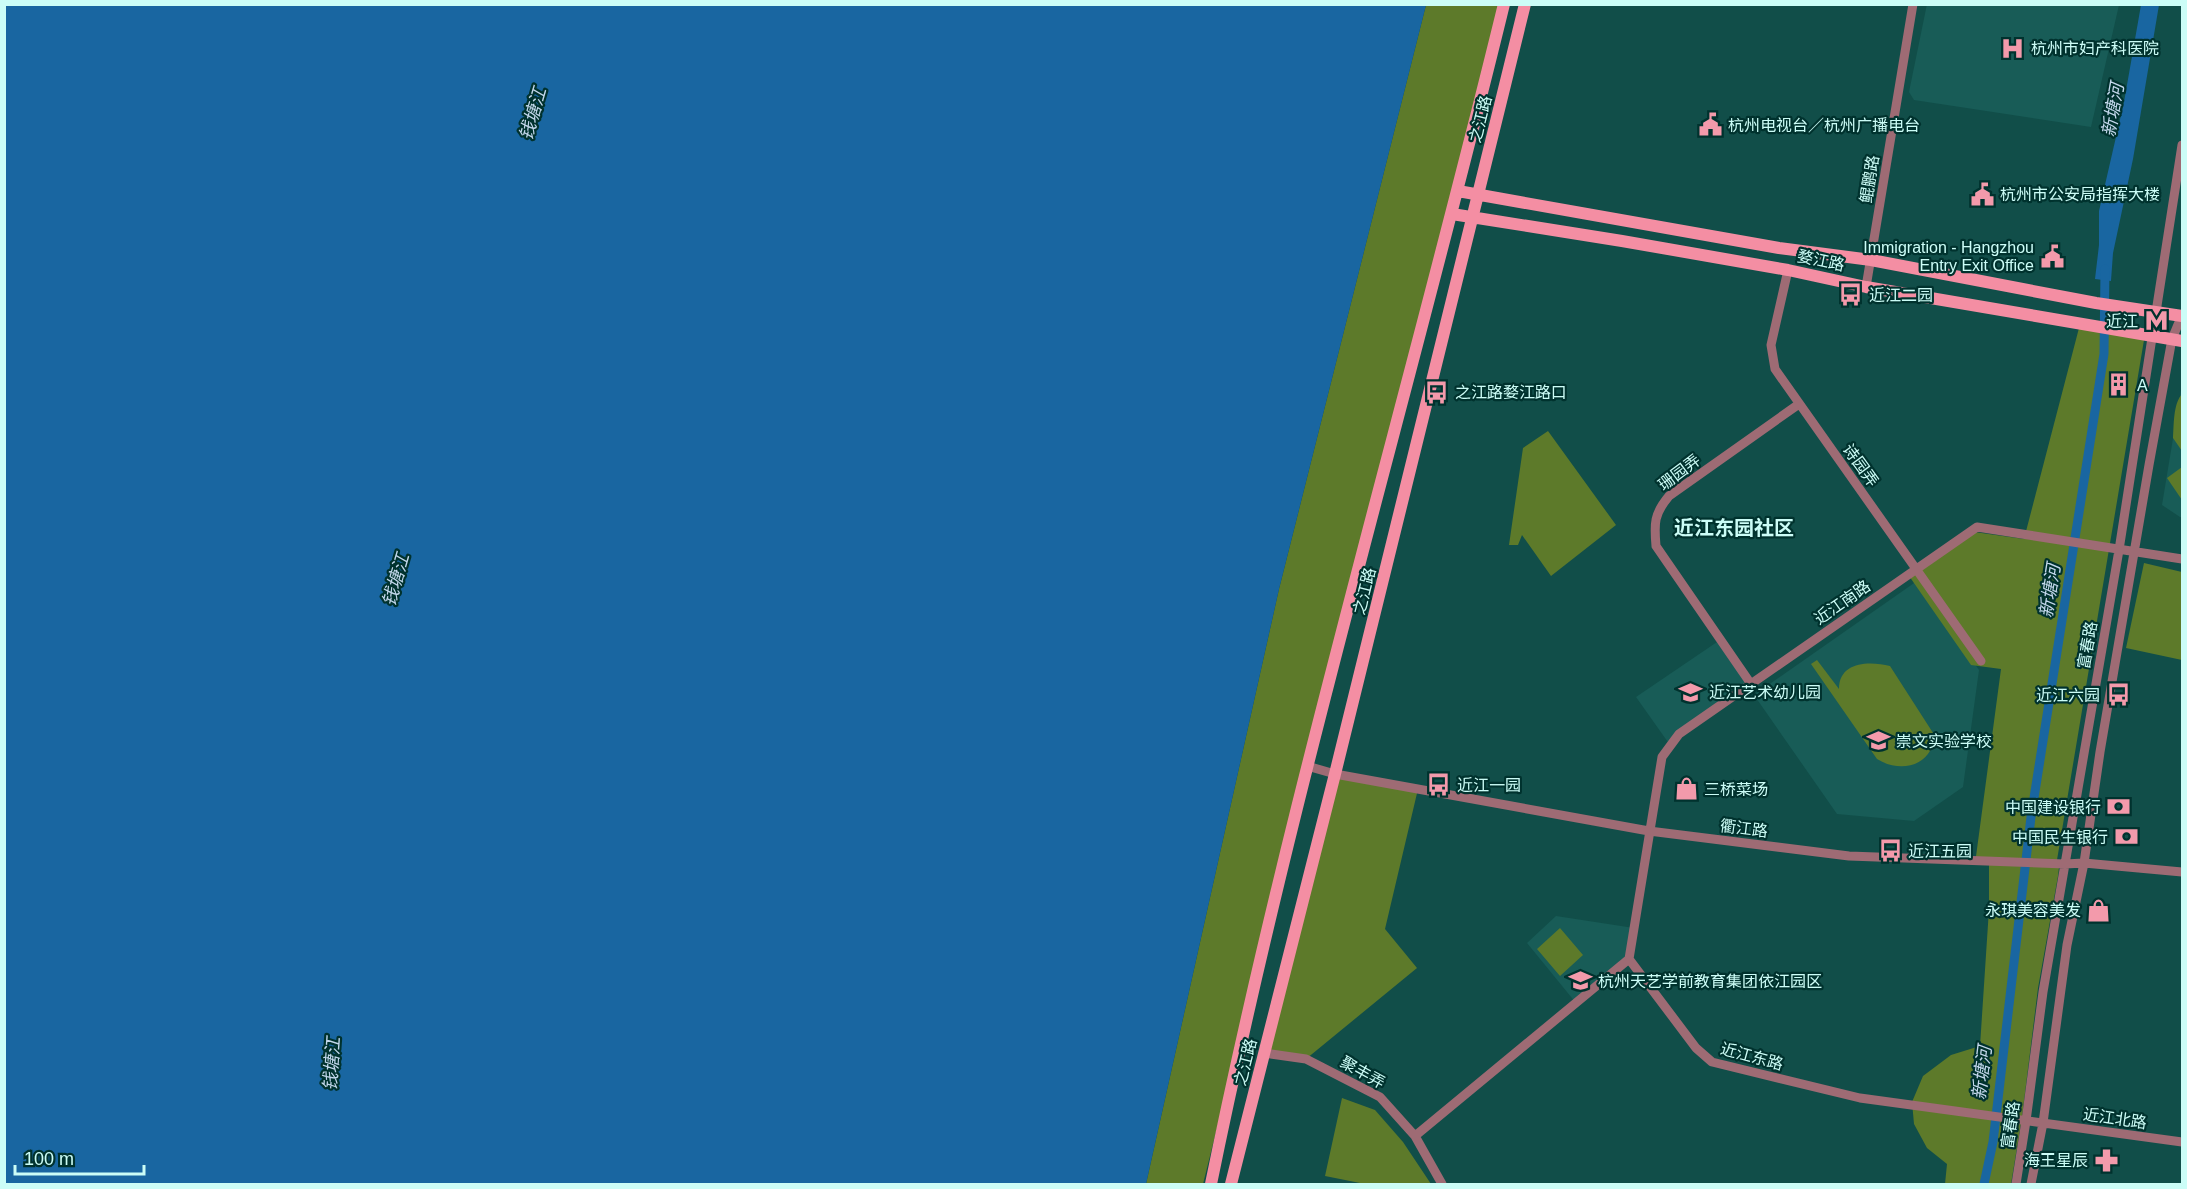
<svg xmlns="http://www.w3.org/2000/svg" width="2187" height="1189" font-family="Helvetica,'Noto Sans SC',sans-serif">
<rect width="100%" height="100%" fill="#114e49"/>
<path fill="#185c57" d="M1927,4L2119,5L2091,127L1914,100L1909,92Z
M2182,384V517H2180L2162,505Z
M1917,581L1979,670L1963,787L1914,821L1837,814L1754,695Z
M1720,640L1751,684L1670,745L1636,697Z
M1556,916L1634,928L1629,959L1576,1003L1527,943Z"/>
<path fill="#5d7a2a" d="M1426,5H1501L1307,766L1203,1184H1146L1279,589Z
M2079,328L2144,340L2056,866L2059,867L2058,876L2038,988L2022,1117L2011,1184H1945L1947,1164L1927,1148L1914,1124L1912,1102L1923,1076L1951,1055L1980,1046L1989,909V865L1975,864L2001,669L1971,665L1907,573L1967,531L2024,539Z
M2182,394V451L2173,438C2174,425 2173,404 2182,394Z
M1548,431L1616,525L1551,576L1522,535L1518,545H1509L1523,448Z
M2182,467V500L2167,478Z
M2144,563L2182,572V660L2126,648Z
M1817,660L1839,689C1839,661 1870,661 1890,666L1935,736C1931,766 1901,774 1877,759L1811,664Z
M1335,774L1418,789L1385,929L1417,968L1306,1059L1264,1053Z
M1560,928L1583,955L1560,976L1537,949Z
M1342,1098L1375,1110L1403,1142L1431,1184H1365L1325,1176Z"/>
<path fill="#1966a1" d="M5,4L1426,5L1279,589L1146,1184H5Z
M2141,5H2159L2133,159L2113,253L2111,281L2095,279L2099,245V211L2124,102Z"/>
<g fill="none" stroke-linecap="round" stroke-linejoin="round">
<path stroke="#1966a1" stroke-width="9" d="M1984,1184L1993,1142L2031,817L2104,354L2105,269"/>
<path stroke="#9e6b74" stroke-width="9" d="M1788,270L1771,345L1775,369L1981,661
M1866,287L1913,4
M2182,559L1977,527L1679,734L1662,757L1629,959L1696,1048L1712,1062L1860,1098L2182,1142
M1751,684L1656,546C1654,523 1654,514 1669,496L1799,404
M1307,766L1335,774L1649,831L1849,856L2065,864L2084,863L2182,872
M1264,1053L1306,1059L1380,1097L1415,1136L1442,1184
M1415,1136L1629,959
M2016,1184L2026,1121L2043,992L2119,550L2182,145
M2031,1184L2043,1123L2067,945L2084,863L2100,752L2149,465L2172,339L2182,315"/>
<path stroke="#f48ea3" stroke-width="12" d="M1458,191L1779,248L1871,260L2096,303L2182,316
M1452,214L1622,241L1788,270L1866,287L2182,341
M1211,1184C1292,787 1408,398 1504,4
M1231,1184L1335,774L1525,4"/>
</g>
<defs>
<symbol id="hospital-bare" viewBox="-9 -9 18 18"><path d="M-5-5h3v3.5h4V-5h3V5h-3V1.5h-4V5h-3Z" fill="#f39aab" stroke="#00322e" stroke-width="2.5" paint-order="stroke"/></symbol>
<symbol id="civic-bare" viewBox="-9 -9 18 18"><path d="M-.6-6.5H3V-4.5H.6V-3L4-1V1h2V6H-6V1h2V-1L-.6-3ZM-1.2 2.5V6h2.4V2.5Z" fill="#f39aab" stroke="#00322e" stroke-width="2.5" paint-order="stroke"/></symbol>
<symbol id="bus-bare" viewBox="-9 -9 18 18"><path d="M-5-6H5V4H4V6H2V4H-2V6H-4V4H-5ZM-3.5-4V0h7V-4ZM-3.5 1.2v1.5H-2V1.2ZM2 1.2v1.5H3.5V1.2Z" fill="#f39aab" stroke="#00322e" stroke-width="2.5" paint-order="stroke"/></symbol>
<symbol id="metro-bare" viewBox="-9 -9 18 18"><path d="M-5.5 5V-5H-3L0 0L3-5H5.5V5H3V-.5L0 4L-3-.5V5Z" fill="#f39aab" stroke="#00322e" stroke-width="2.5" paint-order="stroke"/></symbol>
<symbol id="building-bare" viewBox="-9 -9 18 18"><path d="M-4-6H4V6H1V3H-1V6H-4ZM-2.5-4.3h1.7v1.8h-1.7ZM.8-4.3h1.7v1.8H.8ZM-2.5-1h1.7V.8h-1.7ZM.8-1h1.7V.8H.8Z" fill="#f39aab" stroke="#00322e" stroke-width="2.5" paint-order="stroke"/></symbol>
<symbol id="school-bare" viewBox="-9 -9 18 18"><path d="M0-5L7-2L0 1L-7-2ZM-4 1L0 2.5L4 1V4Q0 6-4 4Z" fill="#f39aab" stroke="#00322e" stroke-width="2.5" paint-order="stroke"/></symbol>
<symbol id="shop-bare" viewBox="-9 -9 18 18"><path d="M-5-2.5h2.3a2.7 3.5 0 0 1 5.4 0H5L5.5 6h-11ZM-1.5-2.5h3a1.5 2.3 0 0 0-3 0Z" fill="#f39aab" stroke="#00322e" stroke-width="2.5" paint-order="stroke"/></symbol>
<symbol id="bank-bare" viewBox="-9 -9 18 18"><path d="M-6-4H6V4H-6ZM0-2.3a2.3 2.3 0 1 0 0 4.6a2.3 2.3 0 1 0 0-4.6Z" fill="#f39aab" stroke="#00322e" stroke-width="2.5" paint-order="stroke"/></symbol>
<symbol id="pharmacy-bare" viewBox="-9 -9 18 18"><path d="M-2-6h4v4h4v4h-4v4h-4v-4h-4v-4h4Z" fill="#f39aab" stroke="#00322e" stroke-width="2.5" paint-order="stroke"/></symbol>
</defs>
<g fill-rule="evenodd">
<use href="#hospital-bare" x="1996" y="32" width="33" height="33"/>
<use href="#civic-bare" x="1694" y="108" width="33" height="33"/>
<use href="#civic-bare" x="1966" y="178" width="33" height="33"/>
<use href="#civic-bare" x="2036" y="240" width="33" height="33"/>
<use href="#bus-bare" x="1834" y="278" width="33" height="33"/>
<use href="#metro-bare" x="2140" y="304" width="33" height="33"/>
<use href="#building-bare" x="2102" y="368" width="33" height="33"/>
<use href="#bus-bare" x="1420" y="376" width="33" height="33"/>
<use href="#school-bare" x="1674" y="676" width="33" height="33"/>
<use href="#bus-bare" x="2102" y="678" width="33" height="33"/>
<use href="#school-bare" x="1862" y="724" width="33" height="33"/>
<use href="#bus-bare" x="1422" y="768" width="33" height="33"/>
<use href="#shop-bare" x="1670" y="772" width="33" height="33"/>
<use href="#bank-bare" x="2102" y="790" width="33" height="33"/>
<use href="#bank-bare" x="2110" y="820" width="33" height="33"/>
<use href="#bus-bare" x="1874" y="834" width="33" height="33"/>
<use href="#shop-bare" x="2082" y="894" width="33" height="33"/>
<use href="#school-bare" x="1564" y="964" width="33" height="33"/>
<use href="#pharmacy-bare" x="2090" y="1144" width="33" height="33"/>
</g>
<g text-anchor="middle" stroke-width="4.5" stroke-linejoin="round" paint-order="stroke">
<g font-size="16" fill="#ccfdf7" stroke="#00322e" text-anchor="start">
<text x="2031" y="54">杭州市妇产科医院</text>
<text x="1728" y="131">杭州电视台／杭州广播电台</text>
<text x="2000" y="200">杭州市公安局指挥大楼</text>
<text x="2034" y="253" text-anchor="end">Immigration - Hangzhou<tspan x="2034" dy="18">Entry Exit Office</tspan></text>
<text x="1869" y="301">近江二园</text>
<text x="2138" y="327" text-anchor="end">近江</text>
<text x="2137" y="391">A</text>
<text x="1455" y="398">之江路婺江路口</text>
<text x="1709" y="698">近江艺术幼儿园</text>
<text x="2100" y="701" text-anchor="end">近江六园</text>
<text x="1896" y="747">崇文实验学校</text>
<text x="1457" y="791">近江一园</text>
<text x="1704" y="795">三桥菜场</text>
<text x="2101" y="813" text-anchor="end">中国建设银行</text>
<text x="2108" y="843" text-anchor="end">中国民生银行</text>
<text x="1908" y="857">近江五园</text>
<text x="2081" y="916" text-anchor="end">永琪美容美发</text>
<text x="1598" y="987">杭州天艺学前教育集团依江园区</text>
<text x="2088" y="1166" text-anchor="end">海王星辰</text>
</g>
<g font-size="16" fill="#ccfdf7" stroke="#00322e">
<text transform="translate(1480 119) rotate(-76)" y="6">之江路</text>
<text transform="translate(1869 179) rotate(-81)" y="6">鲲鹏路</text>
<text transform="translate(1821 260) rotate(12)" y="6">婺江路</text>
<text transform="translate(1861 465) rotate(54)" y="6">诗园弄</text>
<text transform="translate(1679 472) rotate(-37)" y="6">珊园弄</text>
<text transform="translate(1364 591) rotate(-76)" y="6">之江路</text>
<text transform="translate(1842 602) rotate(-35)" y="6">近江南路</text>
<text transform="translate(2087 645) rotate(-80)" y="6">富春路</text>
<text transform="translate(1744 828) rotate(7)" y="6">衢江路</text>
<text transform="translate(1752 1056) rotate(15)" y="6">近江东路</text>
<text transform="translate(1245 1062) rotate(-76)" y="6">之江路</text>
<text transform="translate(1363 1072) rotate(29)" y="6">聚丰弄</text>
<text transform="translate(2115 1118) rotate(8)" y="6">近江北路</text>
<text transform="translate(2010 1125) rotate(-82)" y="6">富春路</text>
</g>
<g font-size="18" font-style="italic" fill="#c3d8ec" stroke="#00322e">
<text transform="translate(2113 110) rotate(-80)" y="6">新塘河</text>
<text transform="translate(533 114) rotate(-74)" y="6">钱塘江</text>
<text transform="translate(396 580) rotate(-74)" y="6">钱塘江</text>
<text transform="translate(2050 591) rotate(-81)" y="6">新塘河</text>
<text transform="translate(332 1064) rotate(-86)" y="6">钱塘江</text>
<text transform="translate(1982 1073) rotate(-83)" y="6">新塘河</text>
</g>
<g font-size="20" font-weight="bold" fill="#ccfdf7" stroke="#00322e">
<text x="1734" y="535">近江东园社区</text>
</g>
</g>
<rect width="2187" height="1189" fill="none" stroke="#ccfdf7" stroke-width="12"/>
<path d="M15 1165v9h129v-9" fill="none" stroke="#ccfdf7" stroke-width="3"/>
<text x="24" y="1165" font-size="18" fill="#ccfdf7" stroke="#00322e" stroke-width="4.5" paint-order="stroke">100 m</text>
</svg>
